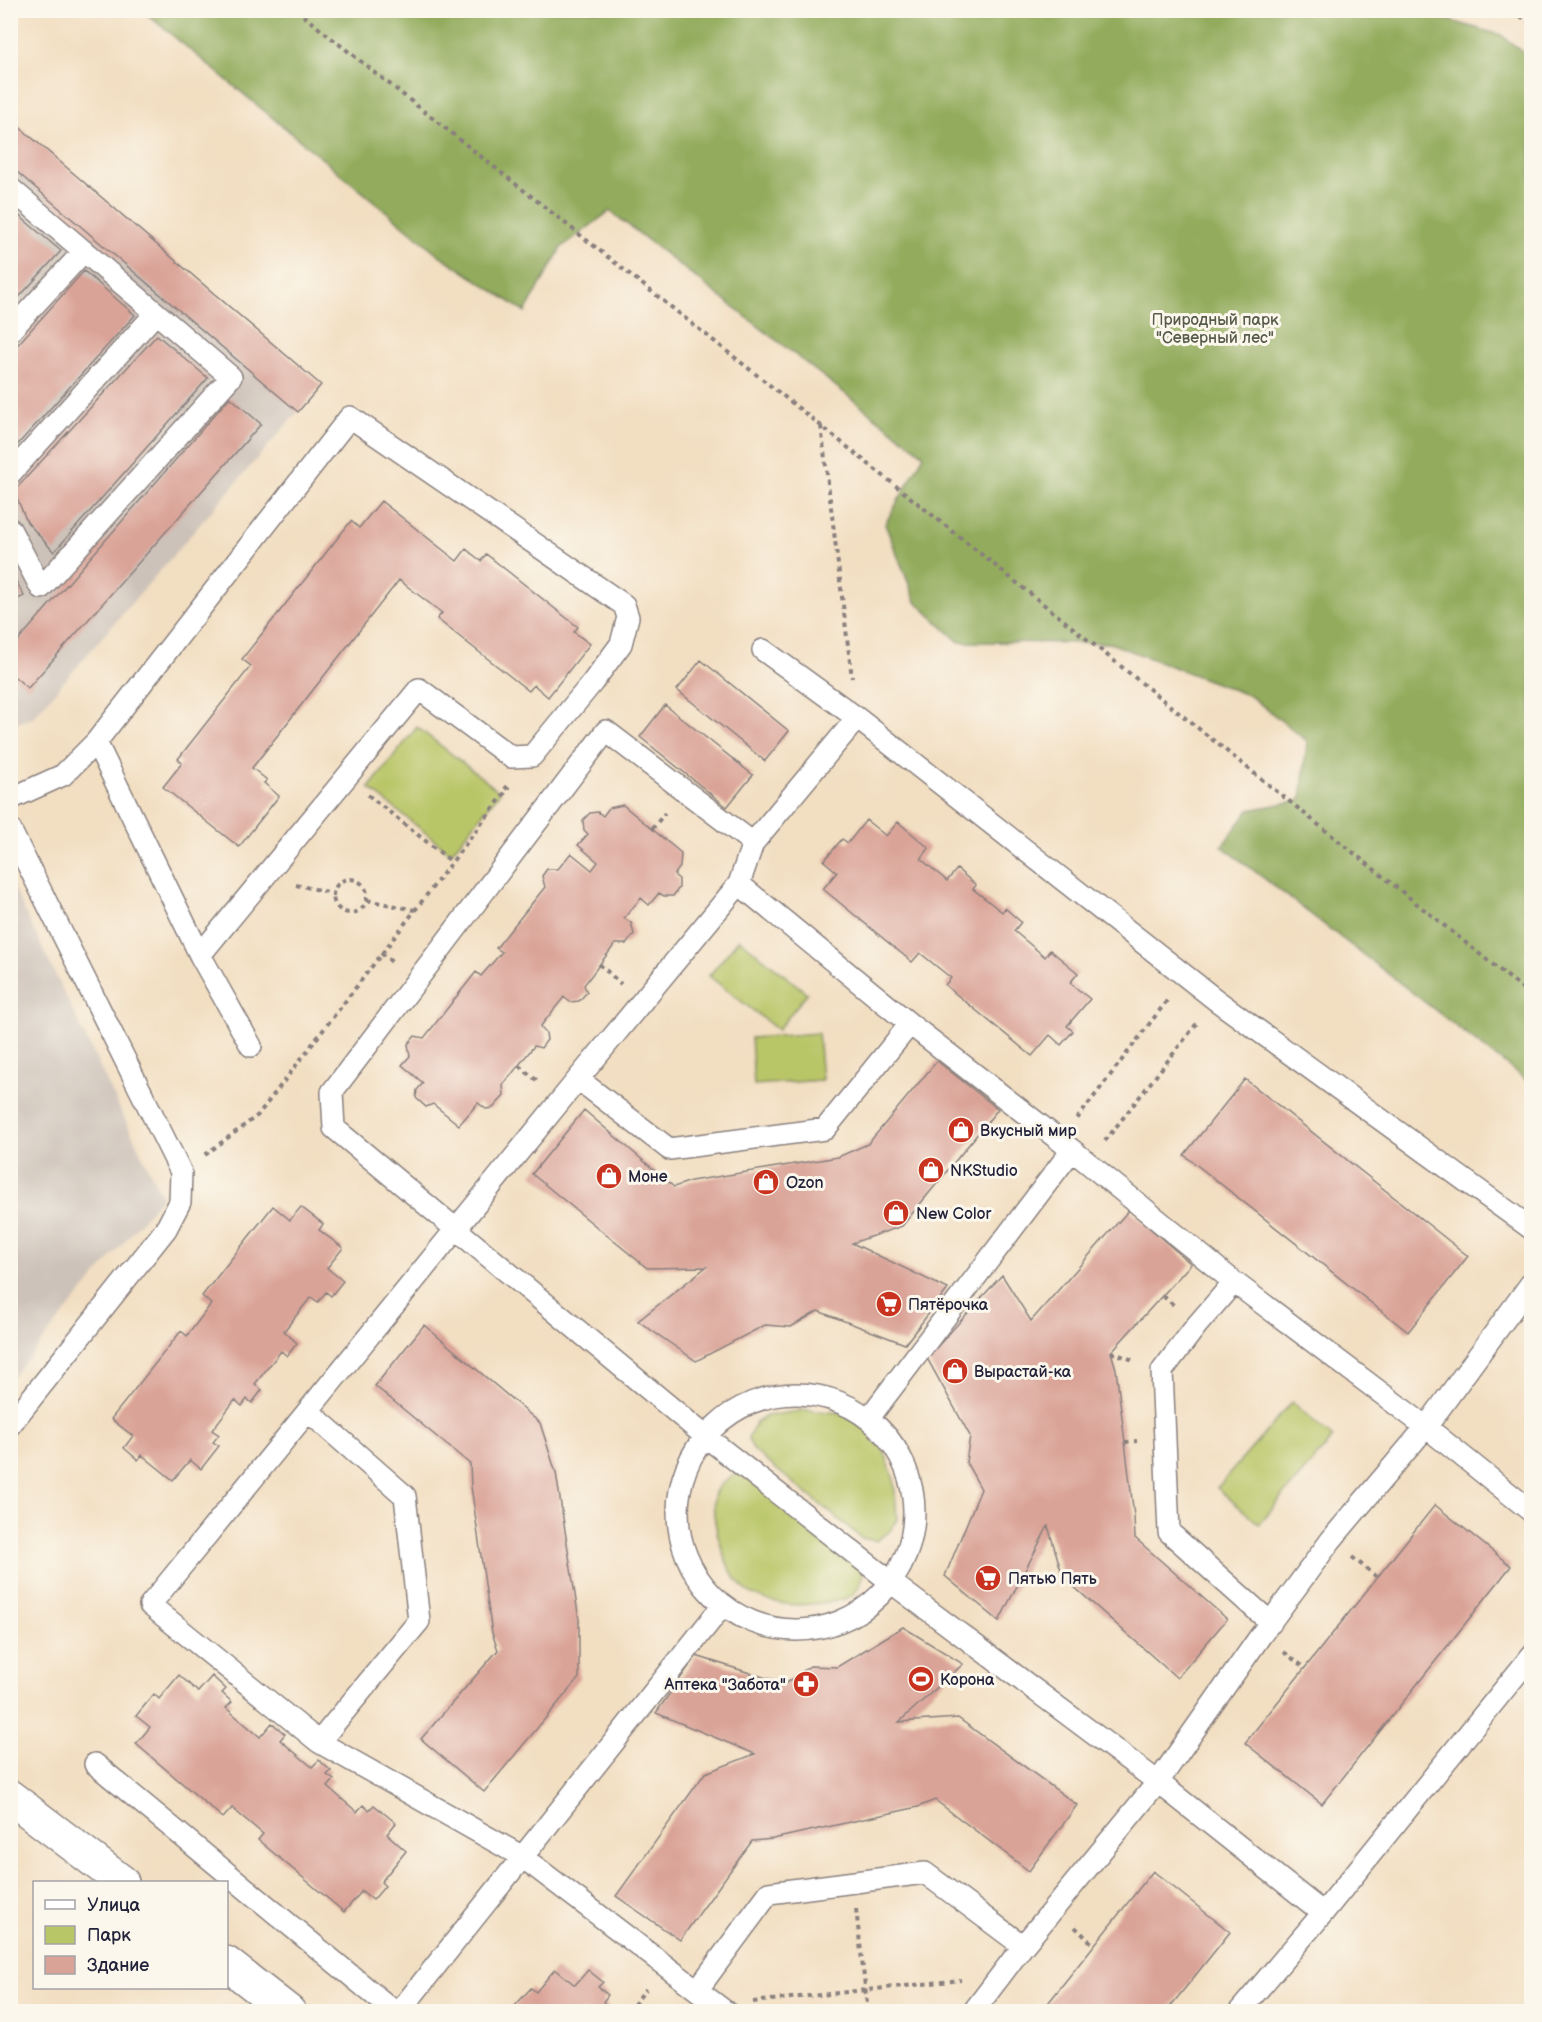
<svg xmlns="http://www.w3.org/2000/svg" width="1542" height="2022" font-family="'Balsamiq Sans',sans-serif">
<rect width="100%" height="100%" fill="#fbf7ec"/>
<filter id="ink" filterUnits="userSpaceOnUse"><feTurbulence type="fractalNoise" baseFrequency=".0167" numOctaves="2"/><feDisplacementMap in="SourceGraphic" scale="12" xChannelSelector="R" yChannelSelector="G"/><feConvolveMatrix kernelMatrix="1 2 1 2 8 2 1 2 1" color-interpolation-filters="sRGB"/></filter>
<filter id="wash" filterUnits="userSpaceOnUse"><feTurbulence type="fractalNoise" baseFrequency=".008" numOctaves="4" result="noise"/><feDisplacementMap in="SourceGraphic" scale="24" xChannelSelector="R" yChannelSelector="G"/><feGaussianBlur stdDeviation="1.35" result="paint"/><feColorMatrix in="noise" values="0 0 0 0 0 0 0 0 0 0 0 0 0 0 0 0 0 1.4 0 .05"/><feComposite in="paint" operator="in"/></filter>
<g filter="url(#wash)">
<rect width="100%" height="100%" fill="#f2dec1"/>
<path fill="#cdc2b9" d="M10,119L321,385L33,717L11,726Z
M10,881L162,1196L11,1379H10Z"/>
<path fill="#b9c668" stroke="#6e7452" stroke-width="1.5" d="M417,727L500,792L451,853L369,788Z
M739,939L807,993L778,1030L709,976Z
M818,1033L822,1080L754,1085L751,1038Z
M1292,1402L1333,1438L1259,1524L1217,1488Z
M804,1410L844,1413L867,1426L882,1444L894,1480L897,1519L890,1531L876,1541L862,1538L754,1451L748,1439L756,1422L767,1416Z
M735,1474L749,1476L857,1564L863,1575C861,1580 859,1588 855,1592C848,1601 831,1601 821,1603C796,1607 767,1605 746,1590C726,1576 711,1521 714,1497C716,1486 727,1480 735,1474Z"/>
<path fill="#92ab5c" stroke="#5a664c" stroke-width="1.5" d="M1412,10L1501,35L1531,58V1084L1222,846L1249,810L1301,800L1307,741L1250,696L1110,643L959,642L916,602L885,524L924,455L610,211L562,247L525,312L439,255L143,11Z"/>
<g id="blocks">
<path fill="#daa397" d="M10,119L321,385L298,412L10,166Z
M10,208L61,251L10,307Z
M84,271L135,315L10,453V353Z
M157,335L208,378L54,552L27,522L14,491Z
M230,397L261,424L28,688L10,673V650Z
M381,501L457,561L466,549L481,561L486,554L578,627L574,632L590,644L548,697L534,685L529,691L437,619L442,613L399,580L252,768L267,780L264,783L279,796L239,847L163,787L182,763L178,759L251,666L242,659L351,521L359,528Z
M10,570L24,596L10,603Z
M701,660L789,731L765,761L677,690Z
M665,705L753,775L727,807L640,737Z
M623,805L681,853L680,867L674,875L679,879V888L673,896H664L659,893L649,905L641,898L624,918L631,923L634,934L626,944H615L584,985L587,992L579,1001L570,1002L564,997L540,1027L546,1033L547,1040L541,1048L534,1046L503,1085L504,1096L493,1108L486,1109L478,1103L459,1125L433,1104L426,1107L416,1098L417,1090L423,1083L402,1065L410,1056L408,1044L415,1036L424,1038L476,972L481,976L502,952L496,948L545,887L542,876L547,869H558L571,853L592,870L598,862L578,845L588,834L584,830L583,820L590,813L598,812L603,816L609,808Z
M866,820L886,836L898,822L929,848L921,859L947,881L957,869L976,885L973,889L1002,912L1005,908L1021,922L1014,931L1045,957L1050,950L1078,973L1070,983L1090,999L1067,1026L1073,1031L1061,1045L1050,1035L1032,1056L945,985L951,978L920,953L912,962L823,889L837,872L824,861L842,839L848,843Z
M937,1061L998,1109L902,1226L852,1243L948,1289L905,1344L818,1311L791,1327L765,1325L696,1361L638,1321L706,1267L647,1268L532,1174L584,1110L674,1187L691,1181L838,1157L868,1144Z
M1245,1079L1468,1256L1408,1332L1184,1155Z
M273,1206L290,1220L301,1207L323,1224L319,1230L343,1248L327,1268L343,1281L331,1296L326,1292L318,1302L311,1297L284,1331L297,1343L287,1356L281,1351L255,1384L262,1390L252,1403L247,1399L242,1406L235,1400L212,1430L219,1435L213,1442L219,1446L201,1469L190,1460L173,1480L142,1455L138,1460L124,1448L133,1436L111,1419L181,1331L187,1336L211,1304L202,1296Z
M1129,1210L1191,1264L1111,1352L1116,1369L1134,1516L1135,1538L1227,1619L1177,1678L1063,1577L1048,1526L999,1621L945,1576L981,1489L966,1462L970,1436L927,1358L1002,1275L1031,1321Z
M424,1325L540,1423L556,1473L579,1620V1678L484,1792L421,1739L498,1650L492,1633L471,1486L470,1464L375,1386Z
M1435,1505L1511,1566L1322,1804L1245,1743Z
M903,1627L963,1664L899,1722L958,1718L1077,1805L1029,1871L935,1800L918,1807L773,1839L752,1841L680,1940L616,1896L705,1773L755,1754L656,1713L696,1656L785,1684L810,1666L837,1667Z
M179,1675L198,1692L212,1676L226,1689L222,1693L232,1702L226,1708L260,1737L272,1723L285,1734L280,1740L312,1767L319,1760L331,1771L327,1775L334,1780L328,1787L357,1812L363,1805L369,1810L374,1805L396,1823L387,1834L406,1851L381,1882L385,1886L373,1900L362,1891L344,1912L258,1840L263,1834L232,1808L223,1818L136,1744L150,1727L136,1716L154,1694L159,1699Z
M1153,1871L1230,1932L1166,2012H1041Z
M555,1969L575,1985L588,1970L603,1982L598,1987L608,1995L603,2002L614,2012H515L512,2009L531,1988L536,1992Z"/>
</g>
</g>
<g filter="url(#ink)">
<use href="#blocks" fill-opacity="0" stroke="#8a807e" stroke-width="1.5"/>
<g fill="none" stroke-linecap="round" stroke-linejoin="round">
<defs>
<path id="service" d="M10,188L231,377L41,588L10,529
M10,331L84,251
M10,474L156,313
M763,650L857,718L1216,1000L1532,1229
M96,742L200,955L251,1046
M10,799L63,775L96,742L350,417L624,605L628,617L621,644L592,683L532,756L511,757L419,689L200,955
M10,829L181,1172L180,1202L166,1229L10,1425
M753,843L606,731L332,1092L334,1128L705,1436L892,1583L1158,1782L1323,1913L1532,1655
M739,884L910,1024L1072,1150L1234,1282L1426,1427L1532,1282
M578,1079L669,1149L825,1129L910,1024
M1234,1282L1197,1325L1162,1371L1169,1532L1271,1623
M678 1512a118 118 0 1 1 236 0a118 118 0 1 1-236 0Z
M308,1411L405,1496L419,1621L319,1742
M869,1418L1072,1150
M95,1764L395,2012
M698,1989L769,1893L925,1873L1023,1946
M399,2012L723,1605
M726,2012L521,1856L319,1742L150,1605L578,1079L739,884L753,843L857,718
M973,2012L1023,1946L1158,1782L1261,1635L1331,1540L1426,1427L1532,1512
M1239,2012L1323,1913"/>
<path id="minor" d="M10,1797L122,1882
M226,1963L289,2012"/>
</defs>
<use href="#service" stroke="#8a807e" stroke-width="24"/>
<use href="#minor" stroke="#8a807e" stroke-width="36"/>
<path stroke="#8a807e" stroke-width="4" stroke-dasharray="4.5 4.5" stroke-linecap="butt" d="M296,10L820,425L1532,996
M1513,10L1532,25
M821,426L852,678
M368,795L452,862
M652,829L665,813
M333 896a17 17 0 1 1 34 0a17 17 0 1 1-34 0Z
M296,885L333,893
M367,900L415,910
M381,953L393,963
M599,964L621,984
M519,1066L539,1082
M1077,1119L1169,998
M1105,1141L1198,1022
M205,1155L258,1115L508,789L504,786
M1163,1296L1176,1307
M1111,1352L1136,1361
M1125,1442L1137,1441
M1352,1557L1377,1577
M1284,1652L1305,1668
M856,1909L868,2012
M1075,1927L1094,1945
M753,2002L961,1980
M628,2012L646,1989"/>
<use href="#service" stroke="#fff" stroke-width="21"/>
<use href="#minor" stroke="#fff" stroke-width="33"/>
</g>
</g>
<defs>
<symbol id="shop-disc" viewBox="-11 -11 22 22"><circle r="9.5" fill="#c8321e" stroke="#fbf7ec"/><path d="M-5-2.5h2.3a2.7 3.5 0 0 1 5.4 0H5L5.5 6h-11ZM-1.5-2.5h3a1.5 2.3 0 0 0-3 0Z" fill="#fff"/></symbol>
<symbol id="supermarket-disc" viewBox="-11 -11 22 22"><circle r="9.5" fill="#c8321e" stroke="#fbf7ec"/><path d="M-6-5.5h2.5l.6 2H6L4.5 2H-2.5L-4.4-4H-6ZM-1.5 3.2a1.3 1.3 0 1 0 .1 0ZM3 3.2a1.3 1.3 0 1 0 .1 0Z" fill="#fff"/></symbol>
<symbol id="stadium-disc" viewBox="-11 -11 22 22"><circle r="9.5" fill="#c8321e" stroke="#fbf7ec"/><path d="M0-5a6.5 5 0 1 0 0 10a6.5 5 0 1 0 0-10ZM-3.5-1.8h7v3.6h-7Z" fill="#fff"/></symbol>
<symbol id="pharmacy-disc" viewBox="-11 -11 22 22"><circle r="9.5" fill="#c8321e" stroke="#fbf7ec"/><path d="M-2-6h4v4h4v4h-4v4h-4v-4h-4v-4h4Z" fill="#fff"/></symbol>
</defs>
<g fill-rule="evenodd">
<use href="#shop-disc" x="946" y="1115" width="30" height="30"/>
<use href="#shop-disc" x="916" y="1155" width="30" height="30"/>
<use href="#shop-disc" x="594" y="1161" width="30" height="30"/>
<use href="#shop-disc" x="751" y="1167" width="30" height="30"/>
<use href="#shop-disc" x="881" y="1198" width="30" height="30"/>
<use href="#supermarket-disc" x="874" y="1289" width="30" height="30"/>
<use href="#shop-disc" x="940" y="1356" width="30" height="30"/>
<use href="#supermarket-disc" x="973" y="1563" width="30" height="30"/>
<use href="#stadium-disc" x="906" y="1664" width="30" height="30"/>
<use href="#pharmacy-disc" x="791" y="1669" width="30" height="30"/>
</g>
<g text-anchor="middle" stroke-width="6" stroke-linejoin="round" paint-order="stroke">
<g font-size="16" fill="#575b4b" stroke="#fbf7ec">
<text x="1215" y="325">Природный парк<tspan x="1215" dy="18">"Северный лес"</tspan></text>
</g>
<g font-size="16" fill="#22223b" stroke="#fbf7ec" text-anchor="start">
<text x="980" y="1136">Вкусный мир</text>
<text x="950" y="1176">NKStudio</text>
<text x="628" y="1182">Моне</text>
<text x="786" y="1188">Ozon</text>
<text x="916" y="1219">New Color</text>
<text x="908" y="1310">Пятёрочка</text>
<text x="974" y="1377">Вырастай-ка</text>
<text x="1008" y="1584">Пятью Пять</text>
<text x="940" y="1685">Корона</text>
<text x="786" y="1690" text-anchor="end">Аптека "Забота"</text>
</g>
</g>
<rect width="1542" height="2022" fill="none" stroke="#fbf7ec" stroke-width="36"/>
<rect x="33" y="1881" width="195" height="108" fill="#fbf7ec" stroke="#a4a2a5" stroke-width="1.5"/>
<rect x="45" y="1900" width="30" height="9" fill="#ffffff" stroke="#a4a2a5" stroke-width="1.5"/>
<text x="87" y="1911" font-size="18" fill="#22223b">Улица</text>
<rect x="45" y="1926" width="30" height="18" fill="#b9c668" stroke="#a4a2a5" stroke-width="1.5"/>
<text x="87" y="1941" font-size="18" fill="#22223b">Парк</text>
<rect x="45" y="1956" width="30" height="18" fill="#daa397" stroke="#a4a2a5" stroke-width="1.5"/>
<text x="87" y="1971" font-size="18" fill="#22223b">Здание</text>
</svg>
